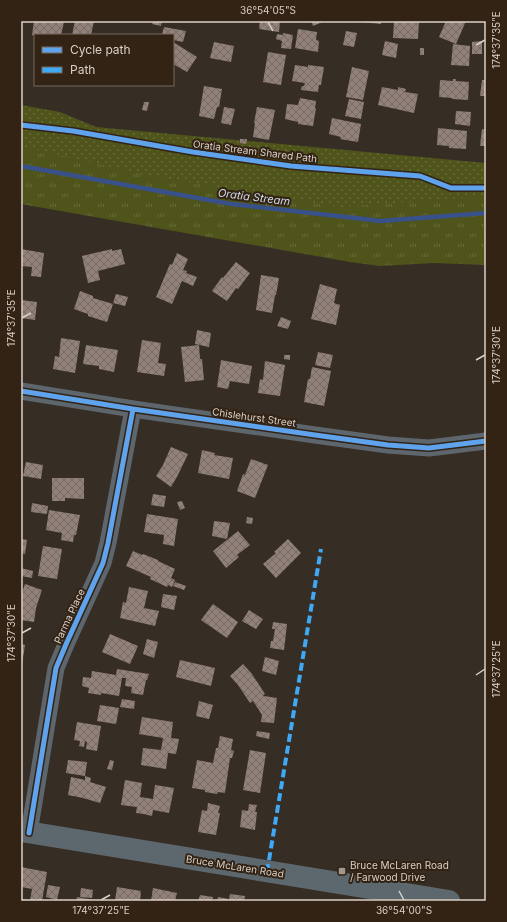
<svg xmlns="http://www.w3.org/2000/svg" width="507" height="922" font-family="Inter,sans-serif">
<defs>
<pattern id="grass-tufts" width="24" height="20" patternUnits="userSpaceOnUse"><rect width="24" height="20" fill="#4f541a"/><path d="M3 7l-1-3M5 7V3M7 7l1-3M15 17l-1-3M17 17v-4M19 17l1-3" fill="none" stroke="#686c3a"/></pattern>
<pattern id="park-dots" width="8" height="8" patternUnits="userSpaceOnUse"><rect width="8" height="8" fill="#4f541a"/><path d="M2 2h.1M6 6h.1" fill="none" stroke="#686c3a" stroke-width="1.8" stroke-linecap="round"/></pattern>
<pattern id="building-cross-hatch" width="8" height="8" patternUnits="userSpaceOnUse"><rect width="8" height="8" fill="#92817b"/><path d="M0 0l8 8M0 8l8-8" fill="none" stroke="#766a65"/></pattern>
</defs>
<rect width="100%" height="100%" fill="#362d25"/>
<path fill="url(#grass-tufts)" d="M21,136L486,192V265L434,263L380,266L350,262L21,204Z"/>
<path fill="url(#park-dots)" d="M21,105L60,112L96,127L486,163V196L339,207L146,175L21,146Z"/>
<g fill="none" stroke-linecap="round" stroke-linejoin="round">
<path stroke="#38518a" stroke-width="4.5" d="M21,166L231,204L381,221L486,213"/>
</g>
<path fill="url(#building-cross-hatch)" d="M34,21H58L64,22L61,35H35V36L32,35Z
M75,21H94L91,35H72Z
M153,21H162L161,26L152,24Z
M260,21H280L279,32L259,29Z
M311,21H325L313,26Z
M360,21H381V24L360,22Z
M394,21H419L418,39L393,38Z
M446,21L448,22L449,21H466L456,44L439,37Z
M164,27L186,31L183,42L173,40V35H162Z
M298,29L317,32L316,40L319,41L318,52L295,48Z
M346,31L357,33L354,47L343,45Z
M283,33L293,35L291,49L281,48L282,41L276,39L277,34L283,35Z
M385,41L398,44L396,58L382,55Z
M482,41V54H472V42Z
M173,42L197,57L187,72L173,64Z
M214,42L234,46L231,62L210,58Z
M453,44L470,46L469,66L451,65Z
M420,48H424V55H420Z
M268,52L286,55L281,85L263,82Z
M295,65L308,67V65L324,67L321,85H319L318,92L301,90L302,86H304L305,83L292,81Z
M352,67L369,71L363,100L346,97Z
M453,79H456V81L469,82L468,100L452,99V98L439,97L440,80L453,81Z
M482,80H486V96H480Z
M204,86L222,89L219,107H217L214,119L199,116Z
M382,87L398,90V87L406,89L405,92L418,94L414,113L378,105Z
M300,98L316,101L315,108H316L313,126L298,124V122L285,119L287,104L298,105Z
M349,99L364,102L361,119L345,116Z
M144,102H149L147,111L142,110Z
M224,107L235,109L231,125L221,123Z
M257,107L275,110L269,140L253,137L255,123H254Z
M456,111L471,112L470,126L455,124Z
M332,118L361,124L358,142L340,139L341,137L329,134Z
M438,128L467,131L466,149L449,148V146L437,145Z
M482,129L486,130V146H480Z
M240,139H247L246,144L240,143Z
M21,249L44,253L41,277L31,276L32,267L21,266Z
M112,249V251L121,249L125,264L98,271L100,280L88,283L82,256Z
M177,253L188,259L183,270L187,271L186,273L197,277L193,286L182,281L172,304L156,297L170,264L172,265Z
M236,262L250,273L238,289L236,288L227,301L212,291L222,277L223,278Z
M261,275L279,278L276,295H275L272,313L256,310Z
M320,284L337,289L334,303L340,305L336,325L311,319Z
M80,291L93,296V298L113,304L107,322L88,316V314L74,309Z
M116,294L128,297L125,306L113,303Z
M21,300L37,302L35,320L21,318Z
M281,317L291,321L288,329L277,326Z
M197,330L211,333L209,347L195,344Z
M61,338L80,341L75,373L53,369L55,356L59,357Z
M142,340L161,343L158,363L166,364L164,376L137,372Z
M86,345L118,350L114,372L99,369V366L83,364Z
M199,345L200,359H202L204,380L185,382L181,347Z
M318,352L333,355L330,368L315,365Z
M284,355H290V360L284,359Z
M221,360L252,366L249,384L230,381L228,389L217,387Z
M265,361L285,365L280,396L258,393L260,379L263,380Z
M312,367L331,371L324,406L304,402L308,379H310Z
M171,447L188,454L178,475L171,487L156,476L163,465Z
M202,450L215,453L214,455L233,458L229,479L198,473Z
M251,459L268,465L255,498L237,491L243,474L245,475Z
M26,462L43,465L41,479L23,476Z
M52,478H84V499L65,498V501H52Z
M153,494L166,496L164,507L151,505Z
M182,501L185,508L180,510L177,502Z
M32,503L48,506L47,514L31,512Z
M49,510L80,515L76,535H74L73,542L61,540L62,533L46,530Z
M147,514L178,519L174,546L163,544L164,535L144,532Z
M247,517L253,518L252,524L246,523Z
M214,521L230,523L227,539L212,536Z
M238,531L250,545L237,555L239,557L226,568L213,551Z
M21,539L27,540L25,554L21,553Z
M288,539L301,553L276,578L263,564L276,553L274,552Z
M43,546L62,549L57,579L38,576Z
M133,551L142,555L143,554L158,560V561L175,569L171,578L175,580L172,587L168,585L167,587L150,579L151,577L126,566Z
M21,568L33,571L32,578L21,576Z
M175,582L186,586L184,590L173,586Z
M25,584L42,590L36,608L34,622L21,620V596Z
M129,587L148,591L144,608L159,611L155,626L120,618L123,602L126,603Z
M163,594L177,596L174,610L161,607Z
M213,604L238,622L227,638L201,620Z
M249,610L263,619L256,629L242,621Z
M273,622L287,624L284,650L270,648L271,641H273L275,629H272Z
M110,634L138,646L130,664L102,652Z
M147,639L158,642L154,658L143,654Z
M21,644L25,645L22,665H21Z
M265,657L279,661L276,675L262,671Z
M180,660L215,668L211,686L176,677Z
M243,664L252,674L265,694L263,695L264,696L277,698L274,723L261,722L262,715L253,701L250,703L238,685L230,676Z
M117,669L149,674L147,680H146L143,695L131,693L132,687L125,686L126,678H122L119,696L101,693V695L88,693L89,688L82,686L83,677L91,678L92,671L116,675Z
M122,699L135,701L134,709L120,707Z
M199,701L213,705L209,719L196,716Z
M100,705L119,708L116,724L97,721Z
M142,717L173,722L171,738L179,739L176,754L168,753L166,769L141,765L143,748L161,750L163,738L139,734Z
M77,722L101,726L97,751L86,749L87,742L85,741L84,747L79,746L80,741L74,740Z
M257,731L270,733L269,739L256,736Z
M220,736L233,739L231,750L234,751L232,758H230L225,793L218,792L217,794L205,792V790L192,788L197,760L213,763L216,748H218Z
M250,750L266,753L260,793L243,790Z
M68,760L87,762L85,776L66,773Z
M110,760L114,761L112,770L107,769Z
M85,776L91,778L90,782L106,787L100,803L83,798L68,795L71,777L85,780Z
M125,780L142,783L140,797L153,799L155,785L174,788L169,813L153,810L152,816L144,814L136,813L137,807L121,805Z
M208,803L220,806L218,813H220L216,835L198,832L202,810L207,811Z
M249,804L257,805L255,812H257L255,830L240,827L242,810L248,811Z
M21,867L47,872L42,901H21V899L30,900L32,889L21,887Z
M48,885L60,887L57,900L46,897Z
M117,887L141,891L140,901H115Z
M81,888L93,890L92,898L80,897Z
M153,888L177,893L175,901H151Z
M230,894L245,896L244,901H217L218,897L229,899Z
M200,895L213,897L212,901H198Z
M77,897L94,900V901H76Z"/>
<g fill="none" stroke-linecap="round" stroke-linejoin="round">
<path stroke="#5c666c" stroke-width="17" d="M21,391L133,409L315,435L388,445L429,448L486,441
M29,833L56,668L67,642L103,563L108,543L133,409"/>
<path stroke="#5d686e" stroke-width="22" d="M21,831L449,901"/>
<path stroke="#3fa9f5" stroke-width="4" stroke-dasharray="8 4" stroke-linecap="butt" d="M267,872L321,549"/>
<defs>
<path id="cycleway" d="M21,125L73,131L193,152L291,166L420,176L451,188H486
M21,391L133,409L315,435L388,445L429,448L486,441
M29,833L56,668L67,642L103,563L108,543L133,409"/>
</defs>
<use href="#cycleway" stroke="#322315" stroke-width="8"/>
<use href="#cycleway" stroke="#60a3ed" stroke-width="5"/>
</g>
<path fill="none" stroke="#dad0c7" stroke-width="1.5" d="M268,22L273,31M476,45L485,40M22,318L31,313M476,360L485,355M22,633L31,628M476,675L485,669M399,891L404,900M101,900L110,895"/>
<rect fill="#a1978e" stroke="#322315" stroke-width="1.5" x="338" y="867" width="8" height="8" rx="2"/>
<g text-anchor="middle" stroke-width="4" stroke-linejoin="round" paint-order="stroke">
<g font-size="10" fill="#dad0c7" stroke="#322315">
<text transform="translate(255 151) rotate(7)" y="4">Oratia Stream Shared Path</text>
<text transform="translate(254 417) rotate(8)" y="4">Chislehurst Street</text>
<text transform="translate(69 616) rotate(-65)" y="4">Parma Place</text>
<text transform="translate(235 866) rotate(9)" y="4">Bruce McLaren Road</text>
</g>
<g font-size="10" fill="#dad0c7" stroke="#322315" text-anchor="start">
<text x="350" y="869">Bruce McLaren Road<tspan x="350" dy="12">/ Farwood Drive</tspan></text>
</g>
<g font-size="11" font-style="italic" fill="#d1dbed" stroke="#322315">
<text transform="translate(254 197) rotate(7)" y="4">Oratia Stream</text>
</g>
</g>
<rect width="507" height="922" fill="none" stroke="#322315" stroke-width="44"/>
<rect x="34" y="34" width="140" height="52" fill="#322315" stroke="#75685c"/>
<rect x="42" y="47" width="20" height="6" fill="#60a3ed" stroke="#75685c"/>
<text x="70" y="54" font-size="12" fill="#dad0c7">Cycle path</text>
<rect x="42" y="67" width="20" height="6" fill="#3fa9f5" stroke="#75685c"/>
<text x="70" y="74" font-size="12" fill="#dad0c7">Path</text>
<rect x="22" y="22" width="463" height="878" fill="none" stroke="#dad0c7" stroke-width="1.5"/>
<g font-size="10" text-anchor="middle" fill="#dad0c7">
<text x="268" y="14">36°54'05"S</text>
<text transform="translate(496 40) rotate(-90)" y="4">174°37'35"E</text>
<text transform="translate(11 318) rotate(-90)" y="4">174°37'35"E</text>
<text transform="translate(496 355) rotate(-90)" y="4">174°37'30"E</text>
<text transform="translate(11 633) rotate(-90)" y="4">174°37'30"E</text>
<text transform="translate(496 669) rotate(-90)" y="4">174°37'25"E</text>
<text x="101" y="914">174°37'25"E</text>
<text x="404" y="914">36°54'00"S</text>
</g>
</svg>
